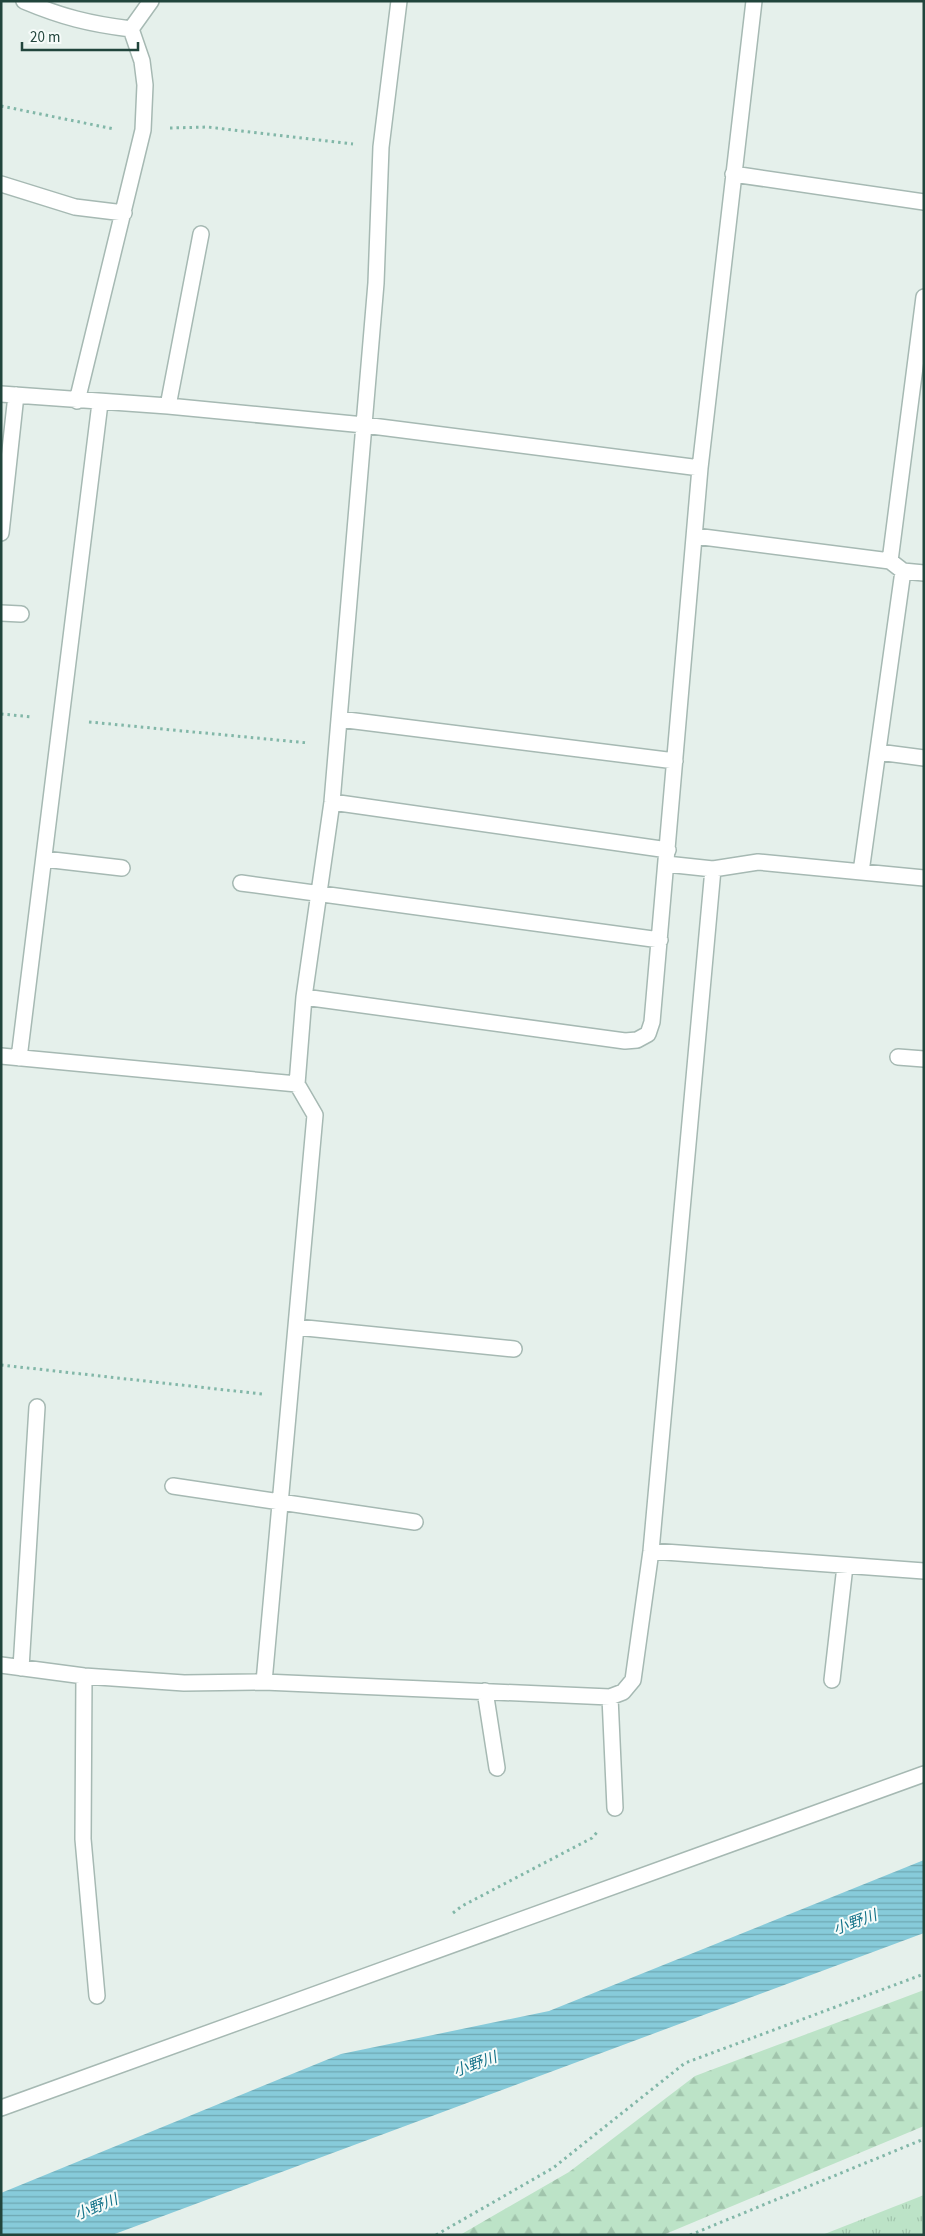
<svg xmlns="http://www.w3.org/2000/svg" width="925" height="2236" font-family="'Source Sans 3','Noto Sans JP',sans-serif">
<defs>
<pattern id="grass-tufts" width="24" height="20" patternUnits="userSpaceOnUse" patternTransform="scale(1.25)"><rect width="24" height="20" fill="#bce3c7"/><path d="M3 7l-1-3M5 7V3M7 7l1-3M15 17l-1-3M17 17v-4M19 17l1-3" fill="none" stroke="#a1c4ac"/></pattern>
<pattern id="forest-firs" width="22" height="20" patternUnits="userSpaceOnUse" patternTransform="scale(1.25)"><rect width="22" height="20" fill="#bce3c7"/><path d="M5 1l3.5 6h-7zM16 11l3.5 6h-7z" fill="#a1c4ac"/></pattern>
<pattern id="water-rules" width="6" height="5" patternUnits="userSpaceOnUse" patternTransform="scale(1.25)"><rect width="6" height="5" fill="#87cbda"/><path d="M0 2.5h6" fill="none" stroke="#6ea7b2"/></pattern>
</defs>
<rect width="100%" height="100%" fill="#e5f0eb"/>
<path fill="url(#grass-tufts)" d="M924,2195V2235H822Z"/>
<path fill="url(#forest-firs)" d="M924,1990V2126L663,2235H460L569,2172L695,2076Z"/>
<path fill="url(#water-rules)" d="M924,1860V1933L112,2235H1V2193L341,2054L549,2011Z"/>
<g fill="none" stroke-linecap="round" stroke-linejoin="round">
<defs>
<path id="street" d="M24,1C62,17 90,24 131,29L142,61L145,85L143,130L77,401
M131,29L151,1
M733,174L924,202
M1,184L75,207L124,213
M1,394L168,406L364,425L700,468
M168,406L201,234
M1,533L16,395
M695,536L890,561L903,571L924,573
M890,561L924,297
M1,613L21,614
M339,719L675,761
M878,752L924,758
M332,802L668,850
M44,859L122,868
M666,864L713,869L758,862L924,878
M861,872L903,571
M241,883L660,940
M304,997L625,1041L637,1040L648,1034L652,1022L700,468L754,1
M1,1056L297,1084
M898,1057L924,1059
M19,1058L100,403
M296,1327L514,1349
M173,1486L415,1522
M651,1551L924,1571
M1,1665L84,1676L184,1683L264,1682L610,1697L623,1692L633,1680L651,1551L713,869
M21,1668L37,1407
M84,1676L83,1839L97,1996
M832,1680L845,1566
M264,1682L315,1115L297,1084L304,997L332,802L376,283L381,147L399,1
M485,1691L497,1768
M610,1697L615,1808
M1,2108L924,1774"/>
</defs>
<use href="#street" stroke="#a6b9b3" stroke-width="18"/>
<path stroke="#82b7a8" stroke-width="3" stroke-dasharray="2.5 4" stroke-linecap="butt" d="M1,106L114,129
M170,128L208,127L353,144
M1,714L33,717
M89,722L309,743
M1,1365L262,1394
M453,1913L462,1906L592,1838L599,1830
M436,2235L553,2168L685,2063L924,1974
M690,2235L924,2139"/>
<use href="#street" stroke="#fff" stroke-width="15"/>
</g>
<g text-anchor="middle" stroke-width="4" stroke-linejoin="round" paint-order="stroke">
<g font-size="15" font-style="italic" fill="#137289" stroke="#f6fbf9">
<text transform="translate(855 1922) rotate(-20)" y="5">小野川</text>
<text transform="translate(475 2064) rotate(-20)" y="5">小野川</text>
<text transform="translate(96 2207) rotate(-22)" y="5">小野川</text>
</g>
</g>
<rect width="925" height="2236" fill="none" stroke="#21453c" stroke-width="5"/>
<path d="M22 42v8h116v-8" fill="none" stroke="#21453c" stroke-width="2.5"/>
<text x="30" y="42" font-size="15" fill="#21453c" stroke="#f6fbf9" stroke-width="4" paint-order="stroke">20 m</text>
</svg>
